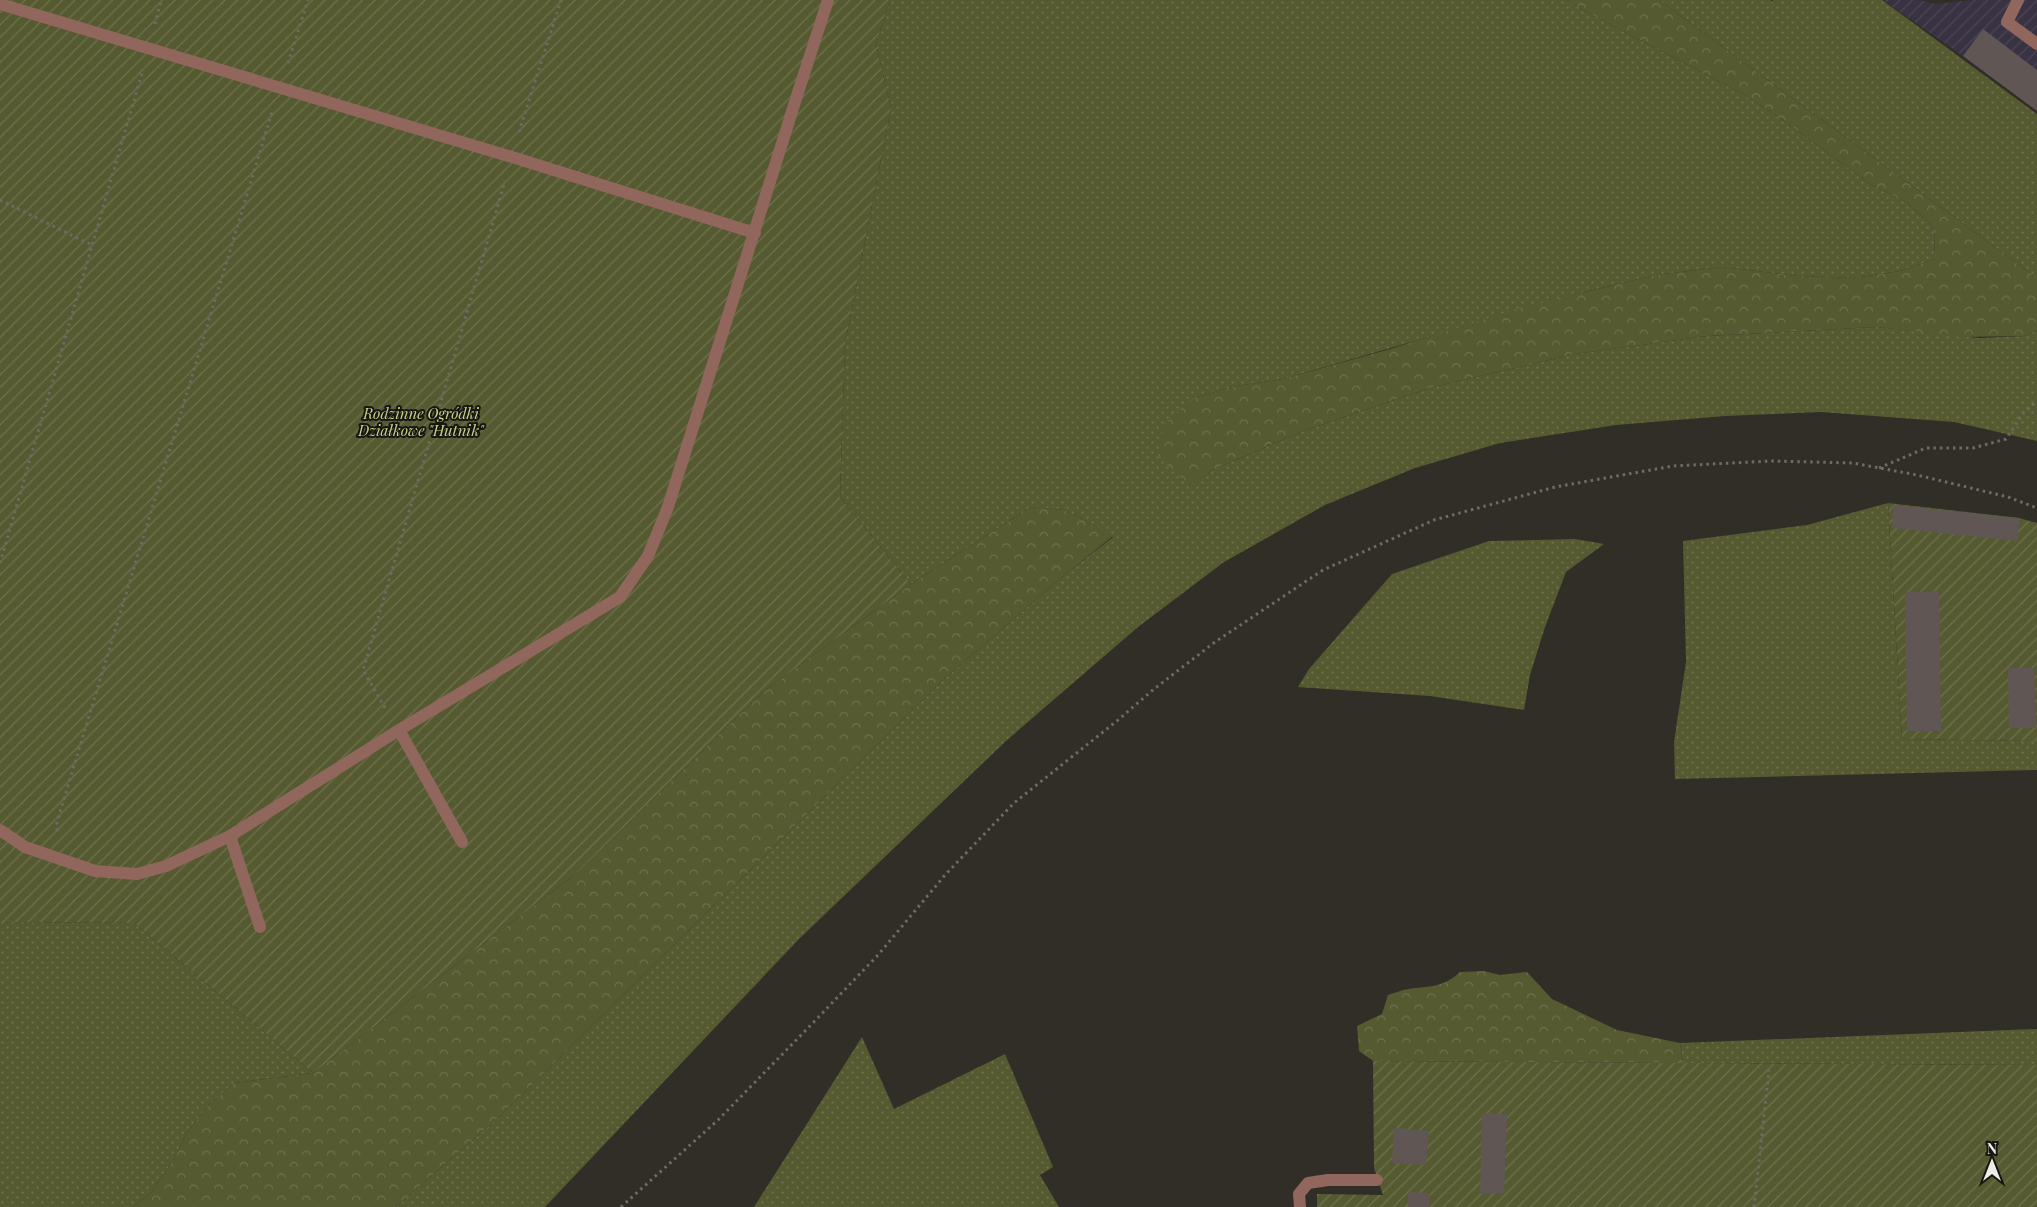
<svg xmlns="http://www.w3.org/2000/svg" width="2037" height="1207" font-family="'Playfair Display',serif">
<defs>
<pattern id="industrial-furrows" width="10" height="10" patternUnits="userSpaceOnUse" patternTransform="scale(1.25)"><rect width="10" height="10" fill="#383243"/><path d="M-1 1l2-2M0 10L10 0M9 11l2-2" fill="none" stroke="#4b4655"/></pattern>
<pattern id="grass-dots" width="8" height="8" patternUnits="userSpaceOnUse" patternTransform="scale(1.25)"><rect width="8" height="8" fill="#555a31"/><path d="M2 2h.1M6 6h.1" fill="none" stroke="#6e724f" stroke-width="1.8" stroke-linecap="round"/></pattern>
<pattern id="forest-crowns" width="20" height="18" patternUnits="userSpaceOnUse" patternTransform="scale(1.25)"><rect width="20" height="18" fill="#555a31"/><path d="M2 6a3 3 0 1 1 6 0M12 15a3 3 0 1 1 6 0" fill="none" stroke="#6e724f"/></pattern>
<pattern id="garden-furrows" width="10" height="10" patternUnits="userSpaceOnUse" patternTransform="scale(1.25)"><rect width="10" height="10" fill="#555a31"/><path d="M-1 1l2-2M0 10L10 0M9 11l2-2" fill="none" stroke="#6e724f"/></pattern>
</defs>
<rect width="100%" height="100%" fill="#312e27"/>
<path fill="url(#industrial-furrows)" d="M1883,0H1919L1935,4L1974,0H2037V111L1963,56Z"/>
<path fill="url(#grass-dots)" d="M890,0H1568L1583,10L1743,94L1786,122L1870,184L1907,202L1934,228L1935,259L1900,271L1854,278L1798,276L1722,267L1655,275L1585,292L1283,379L1236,386L1193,398L1189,485L1212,470L1306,430L1433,387L1575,354L1707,336L1877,327L1979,338L2025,336L2037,330V441L1954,422L1821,412L1725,416L1616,425L1500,443L1415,468L1325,505L1224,562L1138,627L1006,741L799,939L545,1207H396L499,1117L944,679L1068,572L1113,537L1085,520L1064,510L1031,507L911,584L840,497L845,344L891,108L876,44Z
M1659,0H1770L1775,3L1772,0H1882L2037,114V278Z
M1888,503L1902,739L2037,741V770L1675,779L1674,742L1686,662L1683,541L1807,525Z
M1575,539L1604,544L1566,572L1545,627L1530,675L1524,710L1430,696L1298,687L1309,669L1392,574L1489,541Z
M0,922L134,923L313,1073L234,1083L208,1106L186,1134L174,1159L151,1193L133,1207H0Z
M2037,1029V1065L1683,1063L1680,1043Z
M862,1037L894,1109L1005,1054L1053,1167L1040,1175L1059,1207H754Z"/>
<path fill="url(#forest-crowns)" d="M1568,0H1659L2037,278V330L2025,336L1964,337L1877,327L1707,336L1575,354L1433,387L1306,430L1212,470L1190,485L1158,457L1164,424L1193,398L1236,386L1283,379L1390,349L1520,308L1655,275L1722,267L1798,276L1854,278L1900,271L1935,259L1934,228L1907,202L1870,184L1786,122L1743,94L1583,10Z
M1031,507L1064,510L1085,520L1113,536L1068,572L944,679L499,1117L396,1207H133L151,1193L174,1159L186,1134L208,1106L234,1083L313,1073L578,872L763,692L911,584Z
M1484,971L1500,975L1527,972L1552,999L1617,1030L1680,1043L1683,1063L1373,1061L1359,1051L1357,1026L1382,1014L1388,995C1395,993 1401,990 1408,989C1429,986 1443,988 1460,972Z"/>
<path fill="url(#garden-furrows)" d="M0,0H890L876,44L891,108L845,344L840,497L911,584L763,692L578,872L313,1073L134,923L0,922Z
M1888,503L2019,518L2037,523V741L1902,739Z
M1373,1061L2037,1065V1207H1317V1194L1383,1195L1374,1168Z"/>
<path fill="#605755" d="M1983,29L2037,70V111L1963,56Z
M1894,505L2019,518L2018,541L1892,528Z
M1939,591L1941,731H1907L1905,592Z
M2008,668H2034L2036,728H2009Z
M1482,1113L1507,1114L1504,1193L1480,1194Z
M1394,1128L1429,1131L1426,1165L1392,1163Z
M1408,1192L1430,1193L1429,1207H1408Z"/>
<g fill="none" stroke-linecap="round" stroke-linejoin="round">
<path stroke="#6e6b65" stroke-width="3" stroke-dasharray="2.5 4" stroke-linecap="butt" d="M155,24L161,0
M288,63L308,0
M519,132L561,0
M0,200L92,245
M1879,468L1926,448H1973L2006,439L2024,412L2037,401
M0,563L142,73
M385,708L363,670L505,181
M57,831V822L272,112
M621,1207L718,1120L808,1028L878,955L945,875L1014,803L1118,720L1154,689L1215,642L1323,570L1434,520L1555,487L1673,466L1771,461L1853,463L1917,475L2008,497L2037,508
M1754,1207L1769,1070"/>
<path stroke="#91665d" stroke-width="12" d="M2018,0L2007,22L2037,44
M0,4L512,157L755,233
M399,730L462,842
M0,830L25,847L95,871L137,874L166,866L230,836L399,730L620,597L648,556L668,507L794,105L828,0
M230,836L260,927
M1300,1207L1299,1194L1308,1183L1328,1180H1377"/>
</g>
<g text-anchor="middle" stroke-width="4" stroke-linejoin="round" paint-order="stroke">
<g font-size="15" font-style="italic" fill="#cbd587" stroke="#171613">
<text x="421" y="419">Rodzinne Ogródki<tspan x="421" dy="17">Działkowe "Hutnik"</tspan></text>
</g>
</g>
<g transform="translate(1992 1162)" stroke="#171613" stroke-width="4" paint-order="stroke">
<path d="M0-4L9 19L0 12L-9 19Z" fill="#eeece7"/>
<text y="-8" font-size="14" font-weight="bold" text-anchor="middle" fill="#eeece7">N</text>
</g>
</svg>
